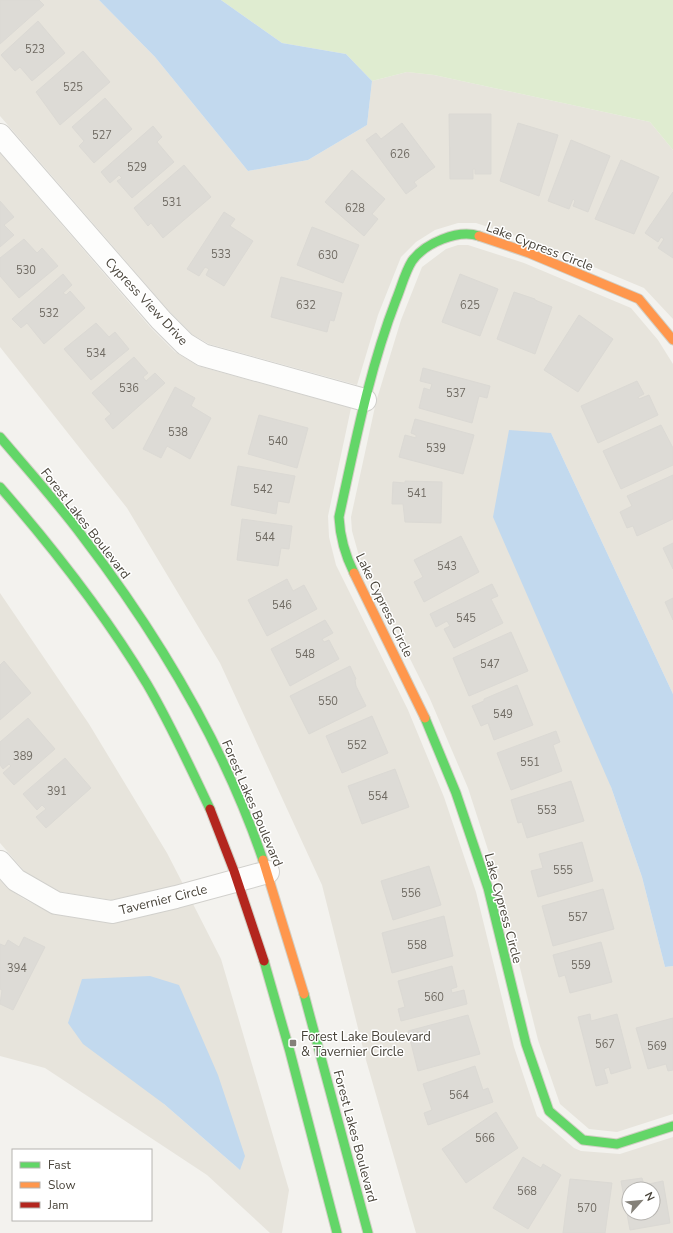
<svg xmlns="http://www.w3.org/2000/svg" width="673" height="1233" font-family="'Nunito Sans',sans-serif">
<rect width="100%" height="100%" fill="#f3f2ee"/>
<path fill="#e7e4dc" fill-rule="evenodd" d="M0,0H99L155,57L248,171L308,160L367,125L372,81L407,72L434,75L650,122L673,150V319L644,288L534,242L476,223H458L435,230L416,242L401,257L378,315L357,385L209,344L193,335L170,312L0,116Z
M0,153L151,328L175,352L198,366L351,408L328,516L329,537L336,565L408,710L444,797L476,892L514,1047L537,1116L574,1148L581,1151L620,1154L673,1137V1233H416L366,1060L322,885L220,663L127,508L0,347ZM629,1189H653V1213H629Z
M458,245H468L524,263L631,308L658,340L673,364V694L551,433L611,787L642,877L665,967L673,966V1114L617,1132L589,1129L560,1104L538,1040L499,884L468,788L430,699L359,556L352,531L351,517L376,402L401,320L422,267L446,249Z
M0,593L89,724L167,853L183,884L112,900L61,892L25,872L0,843Z
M0,880L7,888L24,899L53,914L108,923L193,904L221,959L289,1190L282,1233H270L207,1175L45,1068L0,1056ZM82,979L240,1170L164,1104Z"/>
<path fill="#dfecd0" d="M221,0H673V150L650,122L434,75L407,72L372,81L346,54L282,43Z"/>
<path fill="#c2d9ee" d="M99,0H221L282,43L346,54L372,81L367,125L308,160L248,171L155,57Z
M509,430L551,433L673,694V966L665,967L642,877L611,787L493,517Z
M150,976L179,985L218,1075L245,1156L240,1170L164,1104L83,1044L68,1023L82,979Z"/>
<path fill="#dddbd6" stroke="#dbd9d4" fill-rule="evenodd" d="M0,0H39L44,5L0,44Z
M38,21L65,53L32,81L20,67L15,71L1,55Z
M83,51L110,82L60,125L36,92Z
M105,98L132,129L94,163L79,146L84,141L72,127Z
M449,114H491V174H475V169H473V179H450Z
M402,123L435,167L414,182L417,186L406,194L366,140L376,133L381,139Z
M518,123L558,135L539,196L500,181Z
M153,126L162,137L157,142L174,162L132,198L117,181L122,178L119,175L110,183L101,172Z
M571,140L610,156L588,212L573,206L575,201L573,199L569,209L548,201Z
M621,160L659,177L634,234L595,219Z
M184,165L211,197L163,238L151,223L148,226L134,208Z
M352,170L385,199L372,214L378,219L364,236L325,202Z
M673,192V258L658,248L664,239L661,237L658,242L645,233Z
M0,201L14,217L4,225L14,235L0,247Z
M224,212L235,219L230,226L253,241L224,286L206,275L209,269L205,267L199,276L187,269Z
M312,227L359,245L343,283L297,265Z
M24,239L37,253L42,248L58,266L19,298L0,276V258Z
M63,274L72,285L63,293L66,295L70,291L85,308L44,344L27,323L21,328L12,319Z
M460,274L498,289L480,336L442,322Z
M281,277L342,293L334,321L330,320L327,332L271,317Z
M514,292L535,299V300L552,307L535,354L497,339Z
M579,315L613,339L578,392L544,370Z
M96,323L109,337L115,332L129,349L91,380L64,349Z
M134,357L148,373L143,377L146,381L155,373L165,383L113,429L105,419L111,414L92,393Z
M423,368L490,386L487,398L479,396L472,423L419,408L424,388L430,390L432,384L420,381Z
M637,381L644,394L638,397L639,399L649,395L658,415L598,443L581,406Z
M175,387L195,398L191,406L211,418L190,459L167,446L161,458L143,449Z
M259,415L308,428L297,468L248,454Z
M415,419L474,435L463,474L399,457L405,435L416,438V435L411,433Z
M661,425L673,448V465L621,489L603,451Z
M238,466L295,476L289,503L278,501L276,514L231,505Z
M673,475V519L637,536L633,526L627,528L620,512L632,506L627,496Z
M405,481L442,482L441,523L405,522L403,504H392L393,482L405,483Z
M242,519L292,526L289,549L281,548L278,566L237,560Z
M461,536L479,572L424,602L414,582L423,577L414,560Z
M673,543V569L663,548Z
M287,579L293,591L304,585L317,609L267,636L248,600Z
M492,584L498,596L491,599L503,623L454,648L444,629L450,626L447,621L436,627L430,614Z
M673,598V620L665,602Z
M325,620L333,633L322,639L324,642L329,640L339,659L290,686L271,649Z
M511,632L528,671L469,696L453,658Z
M4,661L31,693L0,720V665Z
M350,666L356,679L355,680L356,686L366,706L309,734L290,696Z
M517,685L533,725L494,740L488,723L481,726L472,706L484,701V699Z
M372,716L388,753L342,773L326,736Z
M28,718L55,749L14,785L3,773L11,766L9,764L3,769L0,765V742Z
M556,731L560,742L553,745L562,771L511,790L497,753Z
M65,758L91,788L46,828L36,817L46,809L42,805L37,810L23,794Z
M395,769L409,807L362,824L348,786Z
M571,781L584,821L527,838L522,822L518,823L511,800Z
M582,842L593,881L538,897L531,871L543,868L539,854Z
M429,866L441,905L393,920L381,881Z
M603,889L614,929L553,946L542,906Z
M444,916L453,956L392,973L382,933Z
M24,937L45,947L13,1010L0,1004L2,990L0,989V944L5,946L8,940L19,947Z
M601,942L612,982L570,993L565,975L559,977L553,955Z
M452,966L457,987L451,989L452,993L464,990L467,1004L401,1021L398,1009L405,1007L398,981Z
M590,1014L591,1021L617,1014L631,1068L611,1074L609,1067L604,1069L608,1083L596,1086L578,1017Z
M468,1015L480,1054L418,1071L408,1031Z
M673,1018V1070L668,1071L666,1064L648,1069L636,1028Z
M475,1066L483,1090L488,1088L493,1102L428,1125L424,1113L432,1110L423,1084Z
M496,1112L518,1148L466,1183L442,1149Z
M523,1157L541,1168L543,1164L561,1175L528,1229L493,1208Z
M642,1178L644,1185L663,1181L670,1223L630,1230L621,1181ZM629,1189H653V1213H629Z
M570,1179L612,1183L605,1233H563Z"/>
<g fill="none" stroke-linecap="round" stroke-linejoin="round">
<defs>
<path id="street" d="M0,135L161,320L185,344L203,355L365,400
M0,862L16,880L56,903L112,912L176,897L268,872"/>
<path id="fast" d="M0,437C28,470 57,502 83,537C158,635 223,743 263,860
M0,487C54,549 105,614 147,684C171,725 190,767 210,809
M354,573C345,555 340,537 339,517C355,444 369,370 396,300C401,288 405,272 412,261C425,243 458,229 479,236
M425,718L456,793L488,888L526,1044L549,1111L583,1140L617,1144L673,1126
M264,961L290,1052L337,1233
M304,994L368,1233"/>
<path id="slow" d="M479,236L529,253L639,299L673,340
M354,573L425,718
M263,860L304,994"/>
<path id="jam" d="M210,809L234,871L264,961"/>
</defs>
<use href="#street" stroke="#d1d0cc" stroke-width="24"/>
<use href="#fast" stroke="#d2cfc5" stroke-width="11"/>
<use href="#slow" stroke="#d2cfc5" stroke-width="11"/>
<use href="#jam" stroke="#d2cfc5" stroke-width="11"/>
<use href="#street" stroke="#fdfdfc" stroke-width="22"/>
<use href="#fast" stroke="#63d668" stroke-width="9"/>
<use href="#slow" stroke="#ff974d" stroke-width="9"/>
<use href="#jam" stroke="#b3261e" stroke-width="9"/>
</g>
<rect fill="#848179" stroke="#fff" stroke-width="1.5" x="289" y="1039" width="8" height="8" rx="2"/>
<g text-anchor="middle" stroke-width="3" stroke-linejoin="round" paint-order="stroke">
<g font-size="11" fill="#6f6a62">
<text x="35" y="53">523</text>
<text x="73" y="91">525</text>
<text x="102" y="139">527</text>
<text x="400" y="158">626</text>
<text x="137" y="171">529</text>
<text x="172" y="206">531</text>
<text x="355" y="212">628</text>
<text x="221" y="258">533</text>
<text x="328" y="259">630</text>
<text x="26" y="274">530</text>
<text x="306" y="309">632</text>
<text x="470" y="309">625</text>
<text x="49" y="317">532</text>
<text x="96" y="357">534</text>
<text x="129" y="392">536</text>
<text x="456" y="397">537</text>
<text x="178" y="436">538</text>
<text x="278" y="445">540</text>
<text x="436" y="452">539</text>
<text x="263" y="493">542</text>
<text x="417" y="497">541</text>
<text x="265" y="541">544</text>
<text x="447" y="570">543</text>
<text x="282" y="609">546</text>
<text x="466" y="622">545</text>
<text x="305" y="658">548</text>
<text x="490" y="668">547</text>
<text x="328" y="705">550</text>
<text x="503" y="718">549</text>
<text x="357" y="749">552</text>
<text x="23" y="760">389</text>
<text x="530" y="766">551</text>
<text x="57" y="795">391</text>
<text x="378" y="800">554</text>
<text x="547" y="814">553</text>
<text x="563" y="874">555</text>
<text x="411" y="897">556</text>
<text x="578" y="921">557</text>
<text x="417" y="949">558</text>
<text x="581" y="969">559</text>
<text x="17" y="972">394</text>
<text x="434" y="1001">560</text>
<text x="605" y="1048">567</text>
<text x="657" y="1050">569</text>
<text x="459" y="1099">564</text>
<text x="485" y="1142">566</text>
<text x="527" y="1195">568</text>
<text x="587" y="1212">570</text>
</g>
<g font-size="13" fill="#49443a" stroke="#fff">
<text transform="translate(540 246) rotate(21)" y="5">Lake Cypress Circle</text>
<text transform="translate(147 301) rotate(47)" y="5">Cypress View Drive</text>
<text transform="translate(86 523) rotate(52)" y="5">Forest Lakes Boulevard</text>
<text transform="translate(385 605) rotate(64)" y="5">Lake Cypress Circle</text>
<text transform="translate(253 803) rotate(67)" y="5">Forest Lakes Boulevard</text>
<text transform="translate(163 899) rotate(-14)" y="5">Tavernier Circle</text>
<text transform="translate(504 908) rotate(75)" y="5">Lake Cypress Circle</text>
<text transform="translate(356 1136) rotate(75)" y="5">Forest Lakes Boulevard</text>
</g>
<g font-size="13" fill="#49443a" stroke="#fff" text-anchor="start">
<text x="301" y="1041">Forest Lake Boulevard<tspan x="301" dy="15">&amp; Tavernier Circle</tspan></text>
</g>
</g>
<rect x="12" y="1149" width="140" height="72" fill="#ffffff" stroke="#b6b4b0"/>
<rect x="20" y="1162" width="20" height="6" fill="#63d668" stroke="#b6b4b0"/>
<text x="48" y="1169" font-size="12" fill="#49443a">Fast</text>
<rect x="20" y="1182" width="20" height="6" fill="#ff974d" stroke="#b6b4b0"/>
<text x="48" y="1189" font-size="12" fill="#49443a">Slow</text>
<rect x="20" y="1202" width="20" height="6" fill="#b3261e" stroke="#b6b4b0"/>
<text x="48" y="1209" font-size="12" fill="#49443a">Jam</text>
<g transform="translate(641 1201) rotate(63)"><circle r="19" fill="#ffffff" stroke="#b6b4b0"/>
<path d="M0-3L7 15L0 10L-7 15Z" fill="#848179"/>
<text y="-6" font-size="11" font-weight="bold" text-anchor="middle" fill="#49443a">N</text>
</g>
</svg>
